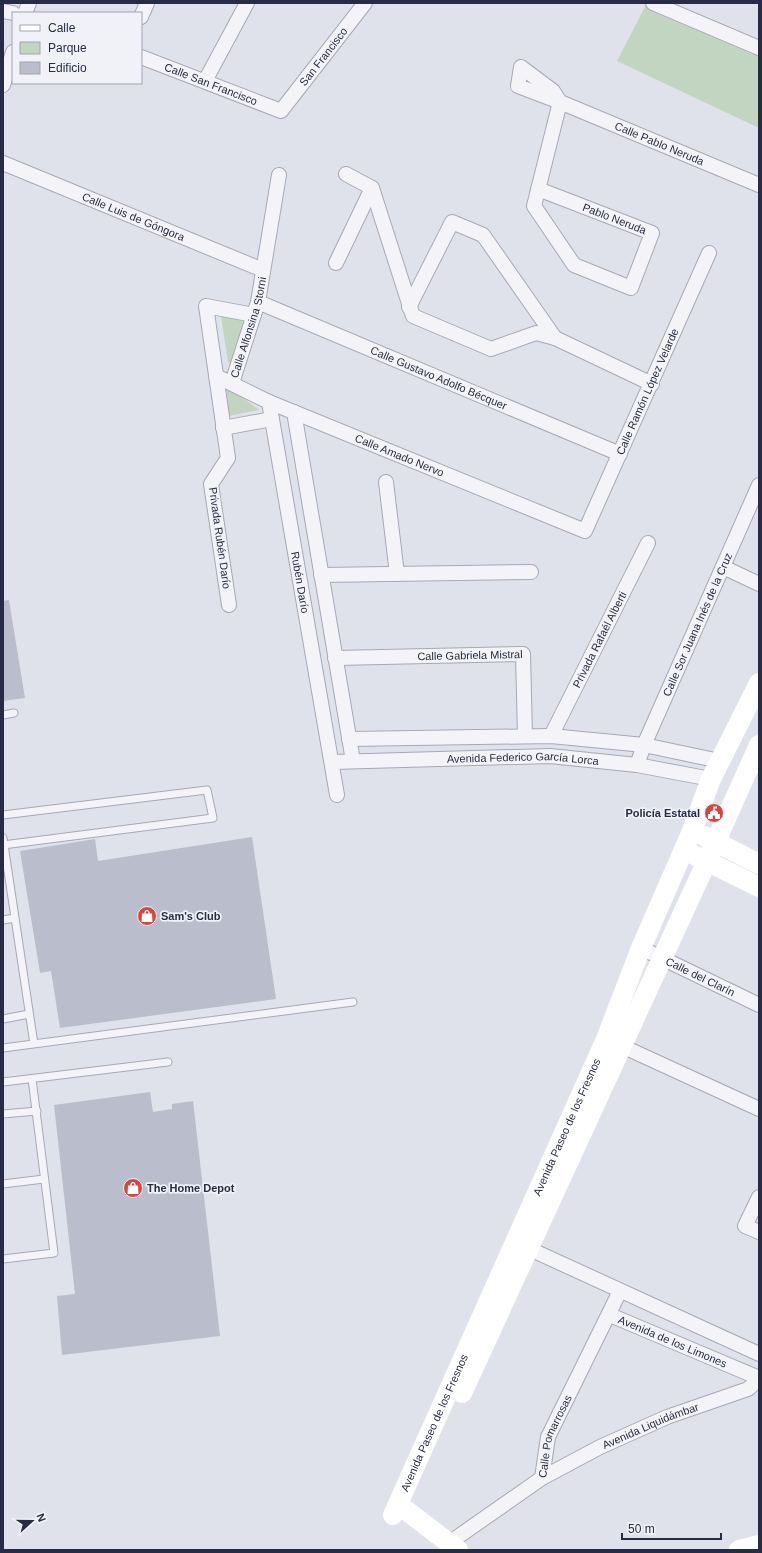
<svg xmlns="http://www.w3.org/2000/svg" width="762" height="1553" font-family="Arial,sans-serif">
<rect width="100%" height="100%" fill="#e0e2eb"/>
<path fill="#c2d5c1" d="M647,3L759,53V128L617,61Z
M220,310L248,318L235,366L228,362Z
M226,385L259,410L229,416Z"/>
<path fill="#babdcb" d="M9,600L25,698L3,701V601Z
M714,804L719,806L712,822L708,820Z
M252,837L276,999L60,1028L51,971L40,973L20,851L95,839L98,861Z
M150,1092L153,1112L172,1109V1104L193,1101L220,1336L62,1355L57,1296L75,1294L54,1105Z"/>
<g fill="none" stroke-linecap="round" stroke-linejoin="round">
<defs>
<path id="lane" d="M3,715L14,713
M3,815L207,790L213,818L3,845
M3,838L34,1044
M3,920L15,918
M3,1019L29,1014
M3,1048L353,1002
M3,1082L168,1062
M3,1114L37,1111
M3,1184L44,1179
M3,1259L54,1253L32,1079"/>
<g id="street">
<path d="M653,3L759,48"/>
<path d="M3,11L13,13"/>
<path d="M25,13L29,3"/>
<path d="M141,17L147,3"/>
<path id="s1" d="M141,57L281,111L365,3"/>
<path d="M205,81L247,3"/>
<path d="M3,85L13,52"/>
<path id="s2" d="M3,163L263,270"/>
<path d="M346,174L372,188L413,316L491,349L536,333L555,338L652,384"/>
<path id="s3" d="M538,189L652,233L631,288L574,265L534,206L560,102L553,91L521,67L518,86L560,102L759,185"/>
<path d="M336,263L372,188"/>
<path id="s4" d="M258,302L620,454"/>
<path d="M409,307L452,222L483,235L555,338"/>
<path id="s5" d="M216,376L269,402L585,531L709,253"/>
<path id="s6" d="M232,383L258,302L279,175"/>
<path id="s7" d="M269,402L337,795"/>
<path d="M294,412L353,761"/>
<path d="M223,428L272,419"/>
<path d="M386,482L397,574"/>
<path d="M723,567L759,584"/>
<path d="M321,575L531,572"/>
<path d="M229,605L211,484L228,458L206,306L254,315"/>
<path id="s8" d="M335,658L523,654L525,736"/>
<path id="s9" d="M551,736L648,543"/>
<path d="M349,739L551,736L644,745L720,761"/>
<path id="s10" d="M332,762L550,756L637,765L711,779"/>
<path id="s11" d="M637,765L644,745L759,485"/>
<path id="s12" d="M641,948L759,1005"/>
<path d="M613,1042L759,1109"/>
<path d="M759,1197L745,1226L759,1232"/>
<path d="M521,1245L759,1354"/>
<path id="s13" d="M610,1315L759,1378"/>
<path id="s14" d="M542,1478L548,1437L620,1291"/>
<path id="s15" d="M449,1543L542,1478L600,1447L667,1417L748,1389L759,1379"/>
</g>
</defs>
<use href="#lane" stroke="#a5a8b6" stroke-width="9"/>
<use href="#street" stroke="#a5a8b6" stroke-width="16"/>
<use href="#lane" stroke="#f4f4f8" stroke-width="7"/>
<use href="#street" stroke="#f4f4f8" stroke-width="14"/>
<g stroke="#fff" stroke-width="20">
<path d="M704,836L759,864"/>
<path d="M696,856L759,887"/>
<path d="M462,1393L707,861L759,745"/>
<path d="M407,1511L458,1550"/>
<path id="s16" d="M393,1515L606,1039L641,948L692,831L711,779L759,683"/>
<path d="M739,1550L759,1545"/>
</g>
</g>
<defs>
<symbol id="civic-disc" viewBox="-11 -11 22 22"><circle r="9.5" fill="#d9453c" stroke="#f0f2f8"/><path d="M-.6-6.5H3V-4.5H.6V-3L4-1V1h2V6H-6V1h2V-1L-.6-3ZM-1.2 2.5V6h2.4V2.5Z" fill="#fff"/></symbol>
<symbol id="shop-disc" viewBox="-11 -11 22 22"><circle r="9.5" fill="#d9453c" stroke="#f0f2f8"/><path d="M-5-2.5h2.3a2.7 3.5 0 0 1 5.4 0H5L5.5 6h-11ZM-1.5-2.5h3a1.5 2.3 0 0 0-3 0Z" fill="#fff"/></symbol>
</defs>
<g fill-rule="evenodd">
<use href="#civic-disc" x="703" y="802" width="22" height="22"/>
<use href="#shop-disc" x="136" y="905" width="22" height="22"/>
<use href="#shop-disc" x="122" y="1177" width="22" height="22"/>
</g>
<g text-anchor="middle" stroke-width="3.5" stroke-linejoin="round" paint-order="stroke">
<g font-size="11" fill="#272c44" stroke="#f0f2f8">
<text dy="4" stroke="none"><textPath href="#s1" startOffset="219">San Francisco</textPath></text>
<text dy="4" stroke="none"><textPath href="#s1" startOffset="75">Calle San Francisco</textPath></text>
<text dy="4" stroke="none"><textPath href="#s3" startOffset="646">Calle Pablo Neruda</textPath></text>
<text dy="4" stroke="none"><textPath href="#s2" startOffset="141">Calle Luis de Góngora</textPath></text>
<text dy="4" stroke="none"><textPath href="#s3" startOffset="82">Pablo Neruda</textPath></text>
<text dy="4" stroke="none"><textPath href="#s6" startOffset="58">Calle Alfonsina Storni</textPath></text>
<text dy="4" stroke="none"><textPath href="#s4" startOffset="196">Calle Gustavo Adolfo Bécquer</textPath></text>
<text dy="4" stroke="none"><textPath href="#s5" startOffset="553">Calle Ramón López Velarde</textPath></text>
<text dy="4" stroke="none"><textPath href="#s5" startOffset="200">Calle Amado Nervo</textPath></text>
<text transform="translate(220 538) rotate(82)" y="4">Privada Rubén Darío</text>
<text dy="4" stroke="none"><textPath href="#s7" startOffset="183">Rubén Darío</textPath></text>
<text dy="4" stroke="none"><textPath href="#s11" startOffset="153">Calle Sor Juana Inés de la Cruz</textPath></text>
<text dy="4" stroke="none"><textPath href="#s9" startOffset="108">Privada Rafaél Alberti</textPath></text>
<text dy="4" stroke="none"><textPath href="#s8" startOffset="135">Calle Gabriela Mistral</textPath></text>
<text dy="4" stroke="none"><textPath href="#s10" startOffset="191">Avenida Federico García Lorca</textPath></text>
<text dy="4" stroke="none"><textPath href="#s12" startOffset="66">Calle del Clarín</textPath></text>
<text dy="4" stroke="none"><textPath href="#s16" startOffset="425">Avenida Paseo de los Fresnos</textPath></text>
<text dy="4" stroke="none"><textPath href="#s13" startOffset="68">Avenida de los Limones</textPath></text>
<text dy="4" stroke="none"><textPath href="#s16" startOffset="101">Avenida Paseo de los Fresnos</textPath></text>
<text dy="4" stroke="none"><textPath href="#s15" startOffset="234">Avenida Liquidámbar</textPath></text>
<text dy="4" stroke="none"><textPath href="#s14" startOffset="44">Calle Pomarrosas</textPath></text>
</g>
<g font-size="11" font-weight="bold" fill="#272c44" stroke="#f0f2f8" text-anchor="start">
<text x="700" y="817" text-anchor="end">Policía Estatal</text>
<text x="161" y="920">Sam's Club</text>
<text x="147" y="1192">The Home Depot</text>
</g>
</g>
<rect width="762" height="1553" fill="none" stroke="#272c44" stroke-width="8"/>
<rect x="12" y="12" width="130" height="72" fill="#f0f2f8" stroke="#a0a3b0"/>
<rect x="20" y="25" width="20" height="6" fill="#ffffff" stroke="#a0a3b0"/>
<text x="48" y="32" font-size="12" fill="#272c44">Calle</text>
<rect x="20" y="42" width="20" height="12" fill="#c2d5c1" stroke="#a0a3b0"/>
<text x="48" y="52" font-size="12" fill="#272c44">Parque</text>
<rect x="20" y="62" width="20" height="12" fill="#babdcb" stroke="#a0a3b0"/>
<text x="48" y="72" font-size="12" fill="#272c44">Edificio</text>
<g transform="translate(32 1521) rotate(69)" stroke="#f0f2f8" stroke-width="3" paint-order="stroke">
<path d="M0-3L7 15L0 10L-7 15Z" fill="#272c44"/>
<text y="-6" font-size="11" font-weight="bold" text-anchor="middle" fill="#272c44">N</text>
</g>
<path d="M622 1533v6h99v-6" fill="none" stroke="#272c44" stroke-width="2"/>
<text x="628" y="1533" font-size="12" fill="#272c44" stroke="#f0f2f8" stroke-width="3" paint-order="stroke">50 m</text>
</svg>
